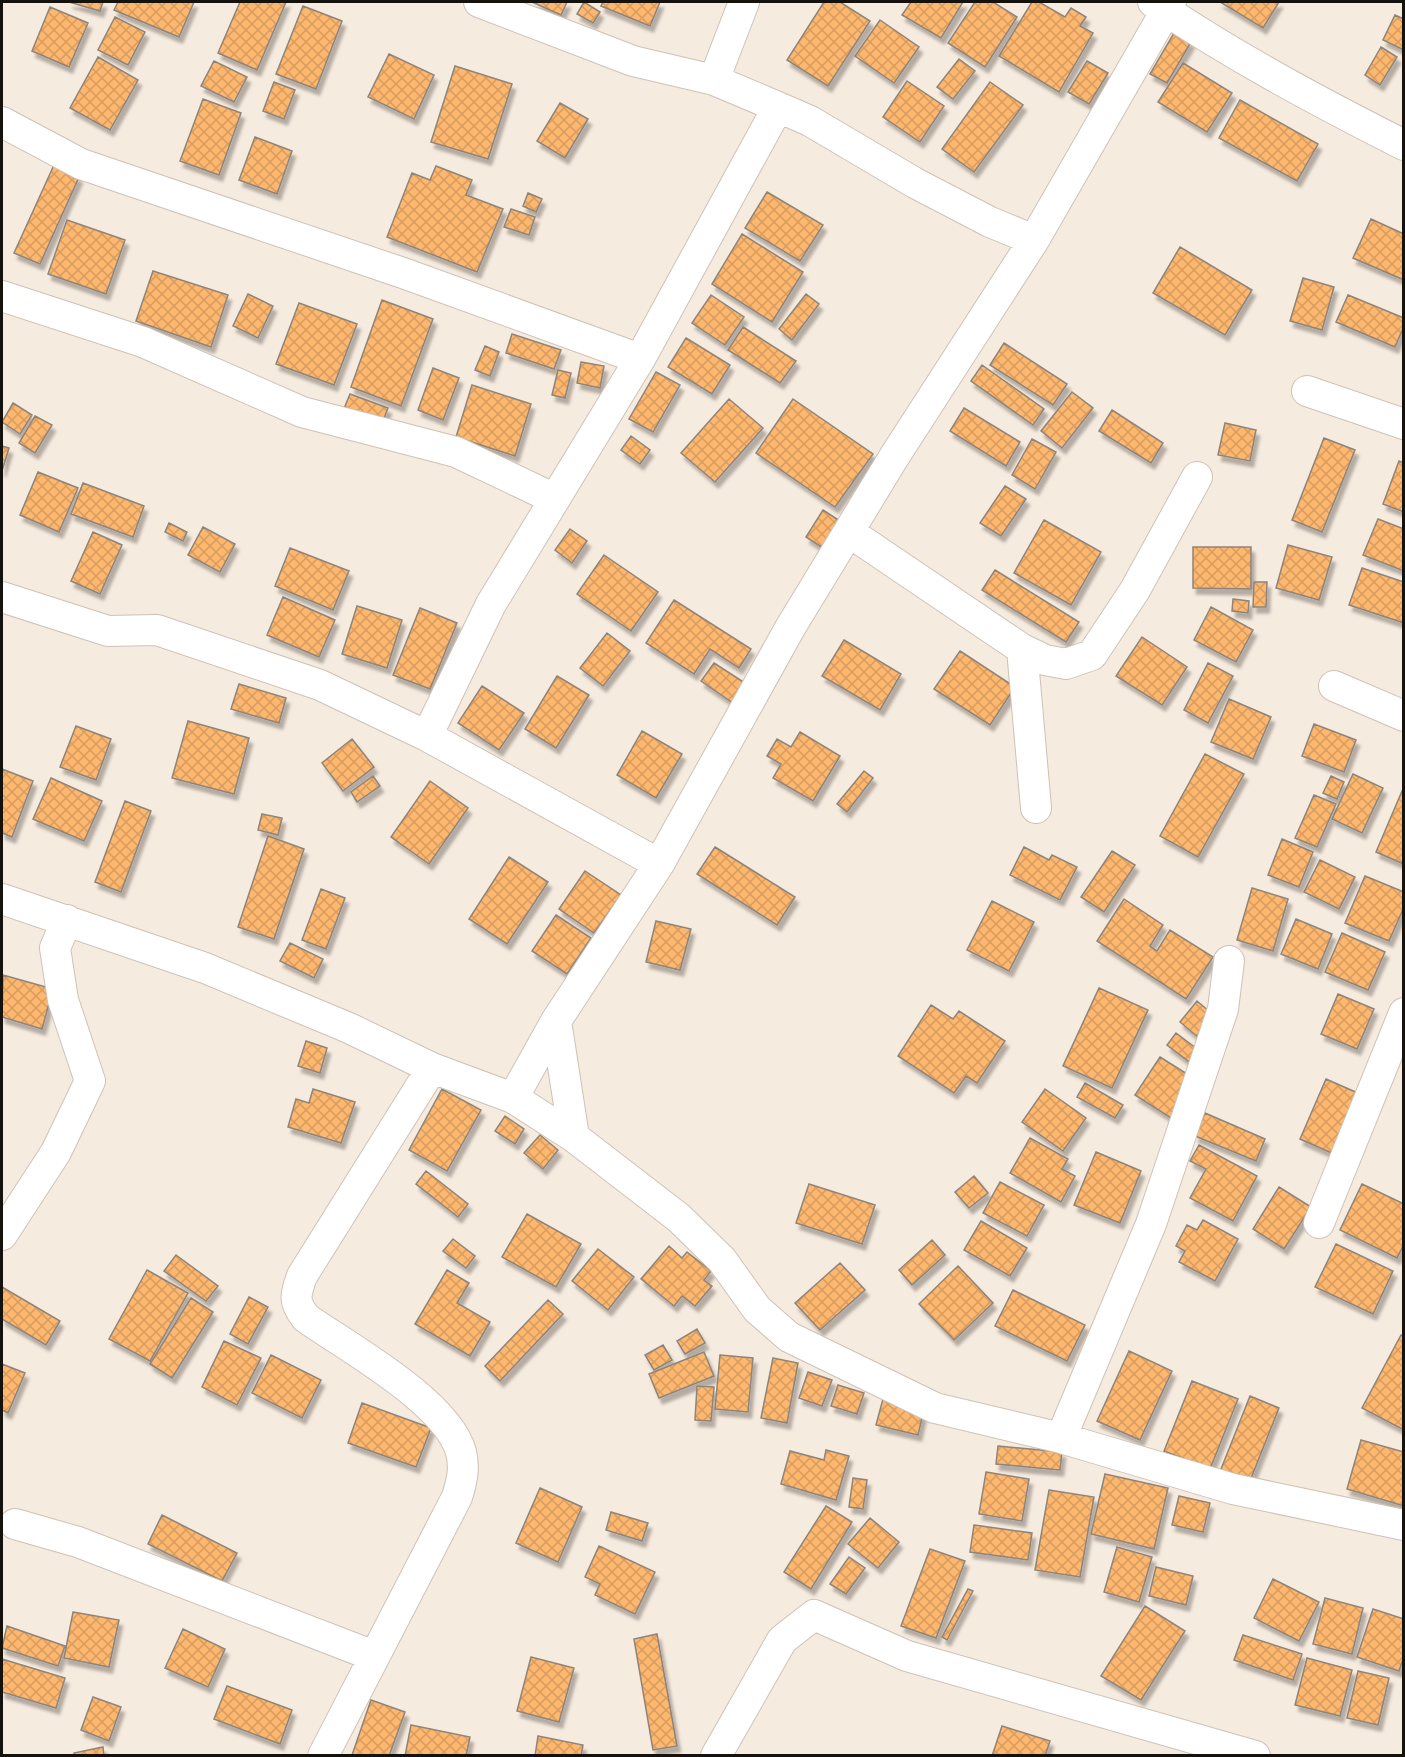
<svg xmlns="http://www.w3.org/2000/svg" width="1405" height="1757" font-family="Cabin,sans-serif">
<defs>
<pattern id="building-cross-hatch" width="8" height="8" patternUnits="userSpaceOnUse" patternTransform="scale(1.5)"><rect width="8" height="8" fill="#fdb76e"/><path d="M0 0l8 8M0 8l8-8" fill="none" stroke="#d89c5e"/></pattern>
<filter id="shadow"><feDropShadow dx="3.5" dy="6" stdDeviation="1.5" flood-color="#0004"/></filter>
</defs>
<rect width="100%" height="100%" fill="#f6ebdf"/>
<path fill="url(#building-cross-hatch)" stroke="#8f847a" stroke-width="1.5" filter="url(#shadow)" d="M69,2H103L100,11Z
M118,2H194L179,37L114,10Z
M240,2H286L257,70L218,53Z
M532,2H567L561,15Z
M584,2L600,12L593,23L577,14Z
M603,2H660L650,26L601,6Z
M824,2H840L870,21L828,86L787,60Z
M911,2H963L941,38L902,15Z
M975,2H993L1017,17L985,67L948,43Z
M1032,2H1039L1065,17L1071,8L1086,17L1080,26L1093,33L1059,92L999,56Z
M1220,2H1279L1263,28Z
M303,6L342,21L316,89L276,74Z
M50,7L88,23L69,67L32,51Z
M1395,15L1404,19V50L1383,40Z
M115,17L145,32L128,65L98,50Z
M880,20L919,47L894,83L855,56Z
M1174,33L1191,42L1167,83L1150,74Z
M1381,47L1397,57L1380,85L1365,75Z
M389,54L434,75L414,119L368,97Z
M98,57L138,80L110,130L70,108Z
M959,59L975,71L953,99L937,87Z
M214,61L247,77L234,102L201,86Z
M1087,61L1108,73L1089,104L1068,92Z
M1183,63L1232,93L1207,132L1158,102Z
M455,66L512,84L488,159L431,142Z
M907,81L944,106L920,142L883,117Z
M274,82L295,90L284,119L263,111Z
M990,82L1023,105L974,172L942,149Z
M203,99L241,113L219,175L180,161Z
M1240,100L1318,144L1297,181L1219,138Z
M560,103L588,119L565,158L537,141Z
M255,137L292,151L277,194L239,180Z
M54,165L79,177L40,264L14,253Z
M436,166L472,180L466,195L503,209L477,272L387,237L412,173L430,180Z
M767,192L823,225L800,261L745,228Z
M528,193L542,199L536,212L523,206Z
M511,209L535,217L529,235L504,227Z
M1371,219L1404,234V280L1353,258Z
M67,220L125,240L106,294L48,274Z
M742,234L803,272L772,322L712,284Z
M1180,247L1252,290L1225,335L1153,293Z
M153,271L228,295L211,347L136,321Z
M1303,278L1334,287L1322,330L1290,321Z
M248,294L273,306L258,338L233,326Z
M806,294L819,304L792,340L779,329Z
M711,295L744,317L725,345L692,323Z
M1348,295L1404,318V326L1395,347L1336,322Z
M382,300L433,319L401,406L351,387Z
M299,303L357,324L334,385L276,364Z
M743,327L796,361L780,383L728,350Z
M512,334L561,350L554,369L506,353Z
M686,338L730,365L712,394L668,367Z
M1004,343L1067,384L1053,405L990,365Z
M485,346L499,352L490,376L475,370Z
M581,362L604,366L600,388L577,383Z
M982,365L1044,409L1033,425L971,381Z
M433,368L459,378L443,420L418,410Z
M558,370L571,373L565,398L552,395Z
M656,372L680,385L653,432L629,419Z
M472,385L531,404L515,456L456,437Z
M1072,392L1093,408L1062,448L1041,431Z
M350,394L388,408L381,426L343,411Z
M729,399L763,428L715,482L681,453Z
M793,399L873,454L835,507L756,453Z
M13,403L32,415L20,434L2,422Z
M964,408L1020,442L1006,466L950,431Z
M1112,410L1163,443L1151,463L1099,431Z
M35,416L52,425L35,453L19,443Z
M1225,423L1256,430L1250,461L1218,455Z
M631,436L650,450L640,464L621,450Z
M1324,438L1355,450L1322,532L1292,520Z
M1032,439L1056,452L1035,489L1012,475Z
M2,446L9,448L2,471Z
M1399,461L1404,463V512L1383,504Z
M38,472L78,488L59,532L20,515Z
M83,483L144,506L133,537L71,514Z
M1005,486L1026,499L1001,536L980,523Z
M823,510L843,523L826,550L806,537Z
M1378,519L1404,529V571L1363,555Z
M1044,520L1101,552L1071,605L1014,573Z
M169,523L187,532L183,541L165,532Z
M203,527L235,544L220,572L188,555Z
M570,529L587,541L572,563L555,550Z
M93,532L122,545L100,594L71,581Z
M1288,545L1332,557L1319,600L1276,588Z
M1193,547H1251V589L1193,588Z
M290,548L349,571L333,610L275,586Z
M604,555L658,592L631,631L577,594Z
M1362,568L1404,582V623L1349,605Z
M995,570L1079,622L1066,642L982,590Z
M1254,582H1267L1266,607H1253Z
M283,597L335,620L319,657L267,635Z
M1233,599L1249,601L1248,613L1232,611Z
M674,600L751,649L739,668L710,649L694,674L646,643Z
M357,606L402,620L387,668L342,654Z
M1211,607L1253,630L1236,662L1194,640Z
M420,608L457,623L430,689L393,675Z
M607,633L630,651L603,686L580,668Z
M1142,637L1187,667L1162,705L1116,676Z
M844,640L901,674L880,710L822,676Z
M960,651L1015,687L990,725L934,689Z
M714,663L745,683L733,703L701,681Z
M1208,663L1233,676L1208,723L1184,710Z
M557,676L589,695L556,748L525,729Z
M239,684L286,698L279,723L231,709Z
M482,686L524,713L499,750L458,723Z
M1229,699L1271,717L1253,759L1211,742Z
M188,721L249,738L234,794L172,778Z
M1314,724L1356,740L1344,772L1302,756Z
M76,726L111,739L96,780L60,767Z
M642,731L682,754L656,798L617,775Z
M800,732L840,756L813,801L773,778L781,764L767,756L777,739L791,747Z
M352,739L374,767L343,791L322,763Z
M1205,754L1244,774L1198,857L1160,836Z
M2,769L33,781L12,837L2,833Z
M864,771L873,778L847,812L837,804Z
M1353,774L1383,788L1362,833L1332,819Z
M373,776L380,786L357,802L351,792Z
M1331,776L1344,782L1337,799L1323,793Z
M51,778L102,801L84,841L33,819Z
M430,781L468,808L429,864L391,837Z
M1402,791L1404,792V864L1376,852Z
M1314,795L1336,804L1317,847L1295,838Z
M125,801L151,811L121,892L95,882Z
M262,814L282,818L278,835L258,830Z
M268,836L304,849L274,939L238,927Z
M1282,839L1313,852L1299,887L1268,875Z
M715,847L795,897L777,925L697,874Z
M1024,847L1049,860L1052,855L1077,867L1060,900L1010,875Z
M1112,851L1135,865L1104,912L1081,897Z
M509,857L548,882L507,944L469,919Z
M1320,860L1355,877L1339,909L1304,892Z
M585,871L621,895L594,933L559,909Z
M1365,876L1404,892V907L1389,941L1345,923Z
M1252,888L1288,899L1273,951L1237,940Z
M321,889L345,898L326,949L302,940Z
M1124,899L1163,925L1150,946L1157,951L1170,930L1213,957L1186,999L1097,941Z
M992,901L1034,922L1009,971L967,950Z
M556,915L591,938L567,974L532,951Z
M1296,919L1332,934L1318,969L1281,954Z
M656,921L691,929L680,970L646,962Z
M1342,933L1385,952L1368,990L1325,972Z
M290,943L323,959L314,978L280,961Z
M3,975L53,989L42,1029L2,1017Z
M1099,988L1148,1010L1112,1088L1063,1066Z
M1338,994L1374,1009L1357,1049L1321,1034Z
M1197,1001L1216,1017L1199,1038L1180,1022Z
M931,1005L953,1019L959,1011L1005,1041L977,1083L966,1076L954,1093L898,1056Z
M1176,1033L1201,1052L1192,1064L1167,1045Z
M306,1041L327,1048L320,1073L298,1066Z
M1160,1057L1195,1079L1171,1118L1135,1095Z
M1326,1079L1360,1094L1334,1154L1300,1139Z
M1085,1083L1123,1105L1115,1118L1077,1097Z
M313,1089L355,1102L341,1143L288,1127L296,1099L309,1103Z
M442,1089L481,1110L447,1171L409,1150Z
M1045,1089L1086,1118L1063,1151L1022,1122Z
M1205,1113L1265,1139L1256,1161L1195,1136Z
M505,1116L524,1129L515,1144L495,1131Z
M540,1135L558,1150L543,1169L524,1153Z
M1030,1138L1068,1159L1062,1169L1075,1176L1061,1202L1010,1173Z
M1199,1145L1257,1176L1233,1221L1190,1198L1206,1169L1190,1161Z
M1096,1152L1141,1171L1120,1223L1074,1205Z
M426,1171L468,1204L458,1217L416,1184Z
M974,1176L988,1193L969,1208L955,1192Z
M1000,1182L1044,1205L1027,1236L983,1213Z
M809,1184L875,1205L862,1244L796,1223Z
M1362,1184L1404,1204V1244L1397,1258L1340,1230Z
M1279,1187L1311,1207L1284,1249L1253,1229Z
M527,1214L581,1244L556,1287L502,1257Z
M1203,1220L1238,1239L1215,1281L1179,1262L1185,1251L1176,1246L1187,1225L1197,1230Z
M981,1221L1027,1248L1010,1276L964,1250Z
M453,1239L475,1256L466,1268L443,1251Z
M932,1240L945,1255L912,1285L899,1270Z
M1336,1244L1393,1271L1373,1314L1315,1287Z
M669,1246L682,1258L687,1252L711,1271L704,1280L712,1286L695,1306L682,1296L674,1306L641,1279Z
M598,1249L634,1277L608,1310L572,1281Z
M176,1255L218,1286L206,1301L164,1271Z
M840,1263L865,1290L820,1330L795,1303Z
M958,1266L993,1303L954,1340L919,1304Z
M147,1270L188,1293L150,1361L109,1339Z
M447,1270L469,1283L457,1303L490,1322L470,1356L415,1324Z
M2,1287L60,1321L46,1345L2,1319Z
M1013,1290L1085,1325L1067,1361L995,1326Z
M249,1297L268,1307L248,1344L230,1334Z
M191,1298L213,1312L172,1378L150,1364Z
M548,1300L563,1314L500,1381L485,1366Z
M697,1329L705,1343L685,1354L677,1341Z
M1401,1335L1404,1337V1430L1362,1408Z
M224,1341L261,1358L237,1405L202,1387Z
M663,1345L672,1360L654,1370L645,1355Z
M1129,1351L1172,1371L1140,1440L1097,1421Z
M704,1352L714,1376L659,1398L649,1374Z
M271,1355L321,1380L302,1418L252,1393Z
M720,1355L753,1358L748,1412L715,1409Z
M773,1358L798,1363L787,1423L761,1418Z
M2,1364L25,1373L8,1413L2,1410Z
M808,1372L832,1380L822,1406L799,1398Z
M1192,1381L1238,1399L1210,1469L1164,1451Z
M838,1385L864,1393L857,1414L831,1406Z
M697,1386L714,1387L711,1421L695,1420Z
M1250,1396L1279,1408L1248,1486L1219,1474Z
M883,1399L924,1409L918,1435L876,1425Z
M362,1403L431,1428L416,1467L348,1443Z
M1361,1440L1404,1452V1506L1347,1489Z
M998,1446L1062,1452L1060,1470L996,1464Z
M826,1450L849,1456L836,1500L781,1484L790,1451L824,1460Z
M986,1472L1029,1479L1022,1521L979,1514Z
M1105,1474L1168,1488L1154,1549L1091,1534Z
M853,1478L867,1480L863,1509L849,1507Z
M540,1488L582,1507L558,1562L516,1543Z
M1049,1490L1094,1497L1080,1577L1035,1570Z
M1179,1496L1210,1503L1203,1532L1172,1525Z
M826,1506L852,1522L811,1589L784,1572Z
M611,1512L648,1523L642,1541L606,1530Z
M162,1515L237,1553L222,1581L148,1544Z
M870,1518L899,1542L878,1568L848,1544Z
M974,1525L1032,1533L1028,1560L970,1552Z
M599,1546L655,1572L635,1614L595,1595L600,1584L585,1577Z
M1117,1547L1152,1557L1139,1602L1104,1592Z
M930,1549L965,1561L936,1638L901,1626Z
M849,1557L865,1568L846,1594L830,1584Z
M1156,1567L1193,1576L1186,1605L1149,1596Z
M1273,1579L1319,1602L1299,1641L1254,1618Z
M968,1589L973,1591L947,1640L942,1637Z
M1325,1598L1363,1608L1352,1654L1313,1644Z
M1145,1606L1185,1631L1141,1700L1101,1676Z
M1373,1609L1404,1619V1656L1399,1671L1357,1657Z
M73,1612L119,1620L109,1667L64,1658Z
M7,1626L65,1646L58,1666L2,1648Z
M183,1629L225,1649L208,1687L165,1668Z
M657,1634L677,1746L653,1750L634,1639Z
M1243,1635L1302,1654L1293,1680L1234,1660Z
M531,1657L574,1668L559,1722L517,1711Z
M1307,1658L1352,1670L1340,1716L1295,1705Z
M2,1659L65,1678L56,1708L2,1692Z
M1358,1671L1389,1678L1378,1725L1347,1718Z
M227,1686L292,1710L280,1744L214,1719Z
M93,1697L121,1707L109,1741L81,1730Z
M371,1700L405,1712L389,1756L352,1755Z
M411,1725L470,1737L466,1756H405Z
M1002,1726L1050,1741L1045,1756H992Z
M538,1736L583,1745L581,1756H535Z
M103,1747L104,1756H75L74,1753Z"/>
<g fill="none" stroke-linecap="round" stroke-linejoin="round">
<defs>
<path id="minor" d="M479,2L633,61L714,80L778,107L810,121L915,183L990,222L1034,240
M1153,2C1233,56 1317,101 1404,145
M714,80L744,2
M2,122L81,164L403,273L640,359
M2,296L143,342L302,412L456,452L555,499
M1307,391L1404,424
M849,532L1022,649L1045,660L1066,664L1092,655L1135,590L1197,477
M2,597L108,631L157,630L320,685L427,736L659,864
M1022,649L1036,808
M1334,686L1404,716
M427,736L491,604L640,359L778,107
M2,899L205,968L349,1028L432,1068L513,1098L574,1137L679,1218L722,1260L757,1309L789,1337L935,1408L1061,1438L1233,1489L1404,1525
M556,1021L574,1137
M513,1098L556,1021L659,864L790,628L894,457L1034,240L1171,2
M1319,1223L1404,1013
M2,1235L56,1152L90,1081L63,1000L55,948L67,920
M1061,1438L1151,1224L1223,1009L1229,961
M15,1524L78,1542L374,1656
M323,1756L457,1497C462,1481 465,1468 461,1452C447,1402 349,1348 306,1318C293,1301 295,1296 302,1276L432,1068
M716,1756L782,1640L814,1615L907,1656L1255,1756"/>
</defs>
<use href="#minor" stroke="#cec2b7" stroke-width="32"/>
<use href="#minor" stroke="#fff" stroke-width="30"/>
</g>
<rect width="1405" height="1757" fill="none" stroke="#15110d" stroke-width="6"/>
</svg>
